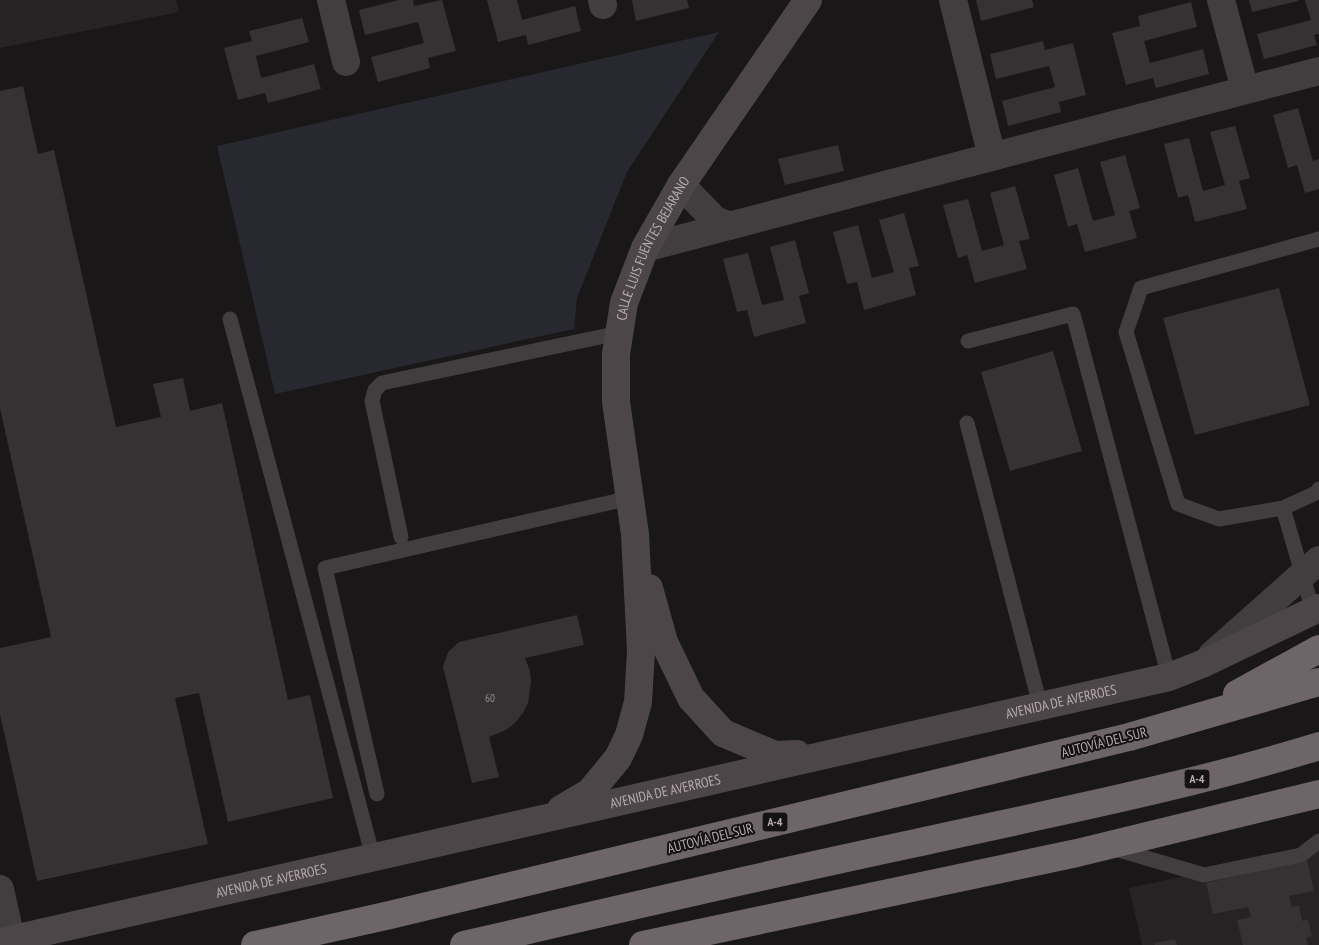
<svg xmlns="http://www.w3.org/2000/svg" width="1319" height="945" font-family="'PT Sans Narrow',sans-serif">
<rect width="100%" height="100%" fill="#191717"/>
<path fill="#252323" d="M0,0H176L179,12L0,48Z
M1319,847V945H1142L1129,888Z"/>
<path fill="#272830" d="M719,32L627,172L577,298L574,329L275,394L217,146Z"/>
<path fill="#343232" d="M399,0H413L414,6L442,0L456,51L428,58L430,68L378,82L371,57L424,43L418,22L365,35L359,10Z
M487,0H517L522,20L575,6L581,31L528,45L526,35L498,42Z
M632,0H687L689,8L636,21Z
M976,0H1032L1034,7L981,21Z
M1249,0H1298V1L1252,12Z
M1305,0H1319V34L1314,35L1317,45L1264,59L1257,34L1311,20Z
M1191,2L1197,27L1144,41L1150,63L1203,49L1209,74L1156,88L1153,78L1126,85L1112,33L1140,26L1138,16Z
M302,18L309,42L256,56L261,78L314,64L321,89L268,103L265,93L238,100L224,48L252,41L249,31Z
M1043,41L1045,50L1073,43L1086,95L1059,102L1061,112L1008,126L1002,101L1055,87L1049,66L996,79L990,54Z
M23,86L38,154L54,150L116,427L161,417L153,384L183,378L190,411L222,403L288,700L310,695L333,798L228,822L199,693L175,698L208,844L37,881L0,714V648L51,637L0,408V91Z
M1298,108L1313,161L1319,159V189L1305,193L1297,165L1288,168L1273,115Z
M1235,126L1250,178L1239,181L1247,209L1195,222L1188,195L1178,198L1164,144L1189,138L1203,191L1225,185L1210,132Z
M838,145L844,171L785,185L778,159Z
M1125,155L1140,208L1129,211L1137,238L1085,252L1077,224L1068,227L1054,175L1078,168L1093,221L1115,215L1100,162Z
M1015,186L1030,239L1019,241L1027,269L975,283L967,255L958,258L943,205L968,199L982,251L1004,245L990,193Z
M904,213L919,266L909,268L916,295L864,310L857,282L847,284L833,232L858,225L872,278L894,272L879,220Z
M795,240L809,293L799,296L806,323L754,337L747,310L737,312L723,259L748,253L762,305L784,300L770,247Z
M1279,288L1310,405L1195,435L1163,318Z
M1053,351L1082,451L1010,471L981,372Z
M577,615L584,645L525,658L530,671L531,682L528,703L523,713L515,723L506,730L489,737L499,777L472,783L443,667L448,652L459,642Z
M1307,860L1314,891L1289,896L1292,907L1299,905L1302,921L1308,919L1312,936L1306,938L1308,945H1243L1237,920L1251,917L1248,907L1213,914L1206,883Z
M1175,939L1177,945H1155L1154,943Z"/>
<g fill="none" stroke-linecap="round" stroke-linejoin="round">
<path stroke="#423d3f" stroke-width="15" d="M1319,239L1141,288L1126,332L1178,504L1219,519L1283,508L1318,492L1319,489
M230,319L373,857
M968,341L1073,314L1169,677
M967,423L1040,705
M1283,508L1313,611
M401,537L372,401L375,390L382,383L619,333
M377,794L325,568L630,498
M1112,848L1204,875L1301,855L1319,841"/>
<path stroke="#423d3f" stroke-width="28" d="M331,0L346,62
M602,0L603,5
M953,0L992,157
M1221,0L1245,90
M681,185L715,220L730,226
M645,248L1319,71
M1212,655L1319,560
M0,889L11,939"/>
<g stroke="#4d4649" stroke-width="28">
<path d="M649,588L664,642L691,698L723,733L775,755L797,754"/>
<path id="s1" d="M561,809L590,792L618,758L629,735L638,702L641,651L635,534L616,402V354L624,303L645,248L681,185L808,0"/>
<path id="s2" d="M0,942L1169,677L1202,664L1319,608"/>
</g>
<path stroke="#6e6569" stroke-width="28" d="M1237,694L1319,649
M255,945L390,915L1129,737L1319,682
M464,945C614,910 765,875 916,843C1051,813 1187,787 1319,746
M643,945L1077,853L1319,794"/>
</g>
<g text-anchor="middle" stroke-width="4" stroke-linejoin="round" paint-order="stroke">
<g font-size="11" fill="#968c91">
<text x="490" y="702">60</text>
</g>
<g fill="#141212" stroke="#867c81" stroke-width="1">
<rect x="1184.5" y="769.5" width="25" height="19" rx="4"/>
<rect x="762.5" y="812.5" width="25" height="19" rx="4"/>
</g>
<g font-size="12" font-weight="bold" fill="#b7aab1">
<text x="1197" y="783">A-4</text>
<text x="775" y="826">A-4</text>
</g>
<g font-size="14" fill="#b7aab1" stroke="#141212">
<text dy="5" stroke="none"><textPath href="#s1" startOffset="600">CALLE LUIS FUENTES BEJARANO</textPath></text>
<text dy="5" stroke="none"><textPath href="#s2" startOffset="1088">AVENIDA DE AVERROES</textPath></text>
<text transform="translate(1104 742) rotate(-14)" y="5">AUTOVÍA DEL SUR</text>
<text dy="5" stroke="none"><textPath href="#s2" startOffset="682">AVENIDA DE AVERROES</textPath></text>
<text transform="translate(710 838) rotate(-14)" y="5">AUTOVÍA DEL SUR</text>
<text dy="5" stroke="none"><textPath href="#s2" startOffset="278">AVENIDA DE AVERROES</textPath></text>
</g>
</g>
</svg>
